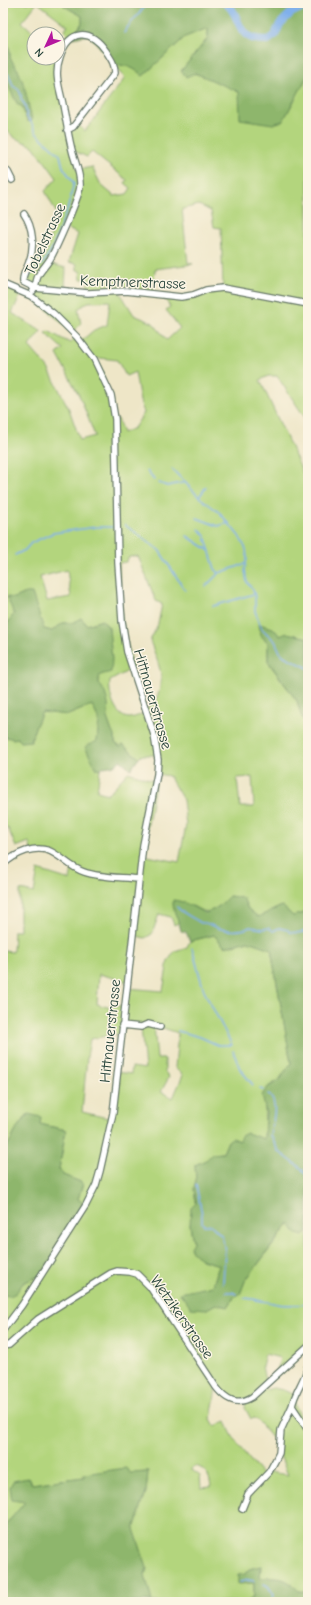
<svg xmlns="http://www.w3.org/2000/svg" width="311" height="1605" font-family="'Comic Neue',sans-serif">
<rect width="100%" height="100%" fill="#fcf5e5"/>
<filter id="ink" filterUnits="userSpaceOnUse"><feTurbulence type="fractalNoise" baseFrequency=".025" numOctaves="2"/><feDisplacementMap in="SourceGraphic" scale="8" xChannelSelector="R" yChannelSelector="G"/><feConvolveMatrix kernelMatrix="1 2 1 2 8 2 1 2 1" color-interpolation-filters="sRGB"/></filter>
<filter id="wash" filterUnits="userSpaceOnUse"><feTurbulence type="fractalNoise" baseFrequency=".012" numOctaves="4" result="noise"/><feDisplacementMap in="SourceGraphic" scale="16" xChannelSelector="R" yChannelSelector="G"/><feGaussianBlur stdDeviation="0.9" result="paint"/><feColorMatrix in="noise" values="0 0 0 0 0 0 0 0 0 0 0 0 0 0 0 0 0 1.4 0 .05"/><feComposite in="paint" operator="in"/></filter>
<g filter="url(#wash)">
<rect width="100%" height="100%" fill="#eee6c7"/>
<path fill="#b3d57d" stroke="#698958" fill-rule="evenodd" d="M3,3H37L22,22L35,34L32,39L34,41V58H58V54L60,56L56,68L68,135L78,125L85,131L125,78L115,65C128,65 134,68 143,76L185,37L208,28V38L181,71C219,76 252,100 283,121L308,75V422L277,376H268L260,380L308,484V638L291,634L282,642L261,636L268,642V662L297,701L301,715L308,728V912L293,916L282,906L258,917L248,909L243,898L229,896C217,908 210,918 193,906L176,914L180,922L174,925L171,917L159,914L152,934L145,938L133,935L128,982L99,974L97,1004L111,1008L112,1004L125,1007L127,988L163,991L168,961L175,951L187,947L190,941L214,935L225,947L248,941L271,949L291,1063L279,1080L269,1086L265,1108L264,1139L228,1141L223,1153L212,1154L206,1160L195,1165L196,1180L194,1189L196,1203L190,1225L193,1242L202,1260L219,1265L213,1286L180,1294L207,1309L216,1303L228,1307L235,1296L240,1294L245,1281L290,1223L303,1236L308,1230V1346L276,1376L280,1358L265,1354L262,1366L266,1385L262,1391L273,1388L283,1390L295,1395L293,1402L308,1430V1592L299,1591C285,1577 280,1578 260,1578L261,1566L249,1569L245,1574L254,1583V1596L247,1602H152L145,1575L147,1568L134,1529L146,1492L148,1472L84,1477L32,1484L28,1478L25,1502L3,1528V1295C19,1296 14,1290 23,1283C28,1279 36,1277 41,1275L78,1199L83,1183L63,1175L59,1169L66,1130L39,1124L28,1114L19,1125L3,1154V951L13,952L14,931H20V890L34,893L38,870L70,880L72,868L55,853L31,850L29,842L16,847L8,828L3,830V736L31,741L34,730L42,712L68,715L92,705L99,720L96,768L100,770L97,791L108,794L128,772L156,781L142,855L179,862L186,825L183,800L169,776L157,774L158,755H142L139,758L123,745L121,747L115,743V736L112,732L107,718L98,683L109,628L102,620L87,625L81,618L72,623H63L52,631L44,629L32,594L26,593L15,598L14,614L6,625L3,626V284L22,292L12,313L41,331L29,346L48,368L69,409L80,440L95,436L80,397L57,354L63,349L45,333L48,331L70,343L77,337L81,341L94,330L107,325L110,301L88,302L78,309L81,324L72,332L31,296L35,288L23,282L32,266L45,254L57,214L45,191L57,178L33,146L15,138L3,127V76L18,105L22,106L27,121L32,120L18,70L10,58V51L3,29ZM72,150L87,157L92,152L127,180L125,183L131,188L127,194L114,196L101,185L92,167L77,170ZM199,205L211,211L214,227L221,228L223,288L181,297L162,294L170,307L166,310L180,328L167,340L153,323L134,315L119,291L153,293L155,269L193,264L188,263L182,209ZM64,227L78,234L69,262L77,264V270L80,271L81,279H88L87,293L65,291L66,268L47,263ZM100,358L117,360L126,376L135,372L140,401L144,413L134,428L123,433L118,419H115L102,372L95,359ZM138,556L156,601L162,604L158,624L150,641C153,649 161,668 161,677C162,687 156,705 146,709L147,713C142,714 134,718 129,718C114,717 108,692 110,681L133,668L122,621L119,563L126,562L129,557ZM67,570L71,597L47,601L40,577ZM252,777L254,807H240L237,778ZM123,1025L141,1027L145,1069L132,1067L131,1074L118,1072L112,1119L82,1112L87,1057L90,1039L122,1033ZM154,1025L178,1033L175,1068L183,1075L173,1098L161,1092L169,1077L165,1072V1059H157ZM216,1388L235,1401L246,1400L245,1408L251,1419L255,1418L259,1422L279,1446V1453L288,1475L269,1472L264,1477C250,1459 233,1443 226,1421L215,1426L211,1419ZM195,1466C206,1468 210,1477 211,1487L201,1488L200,1476L192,1470L193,1467Z
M38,3H63L64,6L82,16V23L68,42L64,38L68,35L64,31L68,26Z"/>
<path fill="#8eb66c" stroke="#567a50" d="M63,3H308V75L283,121L273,124L240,119L239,92L195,73L186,77L181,71L208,38V28L185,37L143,76C134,68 128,65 115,65L89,35L72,38L82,23V16L64,6Z
M3,29L10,51V58L18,70L24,85L32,120L31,122L27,121L22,106L18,105L3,76Z
M26,593H32L44,629L52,631L63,623H72L81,618L87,625L102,620L109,628L112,659L111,672L100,675L98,683C106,689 111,708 107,718L112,732L115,736V743L120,747L123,745L139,758L131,769L120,760L116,765L103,767L100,770L96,768L85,747L97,741L99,720L92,705L68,715L42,712L34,730L31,741L21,742L18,738L13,739L3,736V626L6,625L14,614L7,597L15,598Z
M259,624L273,628L280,636L287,633L308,638V728L301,715L297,701L268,661V642L261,636Z
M229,896L243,898L248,909L258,917L282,906L293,916L308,912V1230L303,1236L297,1234L289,1223L245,1281L240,1294L235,1296L228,1307L216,1304L207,1309L191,1308L180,1293L213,1286L219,1265C208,1261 195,1260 190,1247L193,1242L190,1225L191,1208L196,1203L194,1189L196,1180L195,1165L206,1160L212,1154L223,1153L228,1141L232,1138L239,1141L241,1136L247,1133L264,1139L266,1113L262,1095L267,1088L279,1080L291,1063L271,949L248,941L225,947L214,935L190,941L186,932L181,931C179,920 172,911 173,900C186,901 195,909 206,913L218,907Z
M28,1114L41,1117L40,1124L66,1130L59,1169L63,1175L83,1183L78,1199L86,1205L41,1275L23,1283L16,1293L10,1296L3,1295V1154L19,1125Z
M126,1468L130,1473L148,1472L146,1492L134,1529L147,1568L145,1575L152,1602H3V1528L25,1502L12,1500L10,1487L13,1481L28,1478L32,1484L84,1477V1474Z
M261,1566L260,1578C280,1578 284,1576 299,1591L308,1592V1602H247L254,1596V1583L238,1584V1575L245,1574L249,1569Z"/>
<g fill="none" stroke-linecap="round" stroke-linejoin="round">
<path stroke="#80b0eb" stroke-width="1.5" d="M124,33C130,22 140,13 148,3
M3,64L6,73L9,75L13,86L19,90L21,95V99L25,105L27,117L31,122L36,133L60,155L63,167L74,183L68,207L53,247L44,262L25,280
M172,469L199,497L220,513L239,536L246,549L247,558L245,570L247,582L253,590L255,597V611L262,629L275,641L280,652L284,656L308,668
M147,471L154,480
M159,483L167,486L186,482
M199,497L206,487
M197,518L218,526L229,523
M125,525L159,550L185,590
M199,529L205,536L215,569L219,573
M187,536L210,551
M15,555L25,550L31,543L53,533L96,527H114
M206,586L219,573L245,564
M213,606L254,594
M177,907C183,914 194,918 201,923C207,922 210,925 215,927C225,931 241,932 250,927L263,929L269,928L273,931L279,928L288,930L290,932C296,933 303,933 308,930
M178,1031L200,1037L218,1045H232L204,991L192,948
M233,1051L240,1069L253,1085
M260,1089L263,1090
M268,1094C280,1103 272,1124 270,1136L273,1139L278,1151L302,1169L308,1178
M196,1185L202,1214V1223L204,1225H211L222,1236L225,1250L223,1284
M226,1292H232L236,1294
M244,1298C254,1299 263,1301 273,1303C284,1306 297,1305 308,1304
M240,1582L249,1580L254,1581
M264,1584L268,1586L274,1595L272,1599L283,1601L290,1598L297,1602"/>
<path stroke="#80b0eb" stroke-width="8" d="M225,3C239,11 236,32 252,38C257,40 263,40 268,40L275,35L280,24L291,13L301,8H308"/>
</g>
</g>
<g filter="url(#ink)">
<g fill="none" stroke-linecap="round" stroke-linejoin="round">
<defs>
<path id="minor" d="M3,167L8,172L12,180
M24,214C33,227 35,246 29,262C27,269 22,274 23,282L35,288C38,270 41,273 50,259C56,249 79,197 80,187C81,176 76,164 73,154C69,140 67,125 64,110C61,91 53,76 60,57C69,29 90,28 106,51C111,59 115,64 115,73L73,127L67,130
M3,284L31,296L54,314L77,337L94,359L111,395L115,419L118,563L122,621L127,652L154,735L158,760L157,774L143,845L113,1113L100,1171L96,1185L86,1205L22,1305L3,1330
M33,291L35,288L88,293L126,291L181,297L193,295L206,290L223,288L308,304
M3,865C10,858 17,854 26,851C55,842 61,864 84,872C101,878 122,877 139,879
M122,1025L141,1027L148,1024L160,1027
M3,1346L9,1345L38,1319L111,1273L117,1271L130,1272L137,1274L150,1287L216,1387C226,1400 237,1406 252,1397L308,1346
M308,1365C306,1379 295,1391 292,1406L308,1430
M242,1509L248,1494L269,1472L275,1461L279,1453L281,1430L292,1406"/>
</defs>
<use href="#minor" stroke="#677867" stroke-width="8"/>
<use href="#minor" stroke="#fff" stroke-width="5.5"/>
</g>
</g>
<g text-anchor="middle" stroke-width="3" stroke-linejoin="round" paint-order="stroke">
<g font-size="15" fill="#1f3d34" stroke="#fcf5e5">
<text transform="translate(45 239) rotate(-65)" y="5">Tobelstrasse</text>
<text transform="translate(133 282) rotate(2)" y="5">Kemptnerstrasse</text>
<text transform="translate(153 699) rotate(74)" y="5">Hittnauerstrasse</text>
<text transform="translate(110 1031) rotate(-84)" y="5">Hittnauerstrasse</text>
<text transform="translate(182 1317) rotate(55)" y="5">Wetzikerstrasse</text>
</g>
</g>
<rect width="311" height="1605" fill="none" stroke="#fcf5e5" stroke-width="16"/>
<g transform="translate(46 46) rotate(226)"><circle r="19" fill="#fcf5e5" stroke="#a4ab9e"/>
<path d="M0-3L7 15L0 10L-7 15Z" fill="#b5179e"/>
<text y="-6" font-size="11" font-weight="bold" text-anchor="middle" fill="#1f3d34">N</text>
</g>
</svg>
